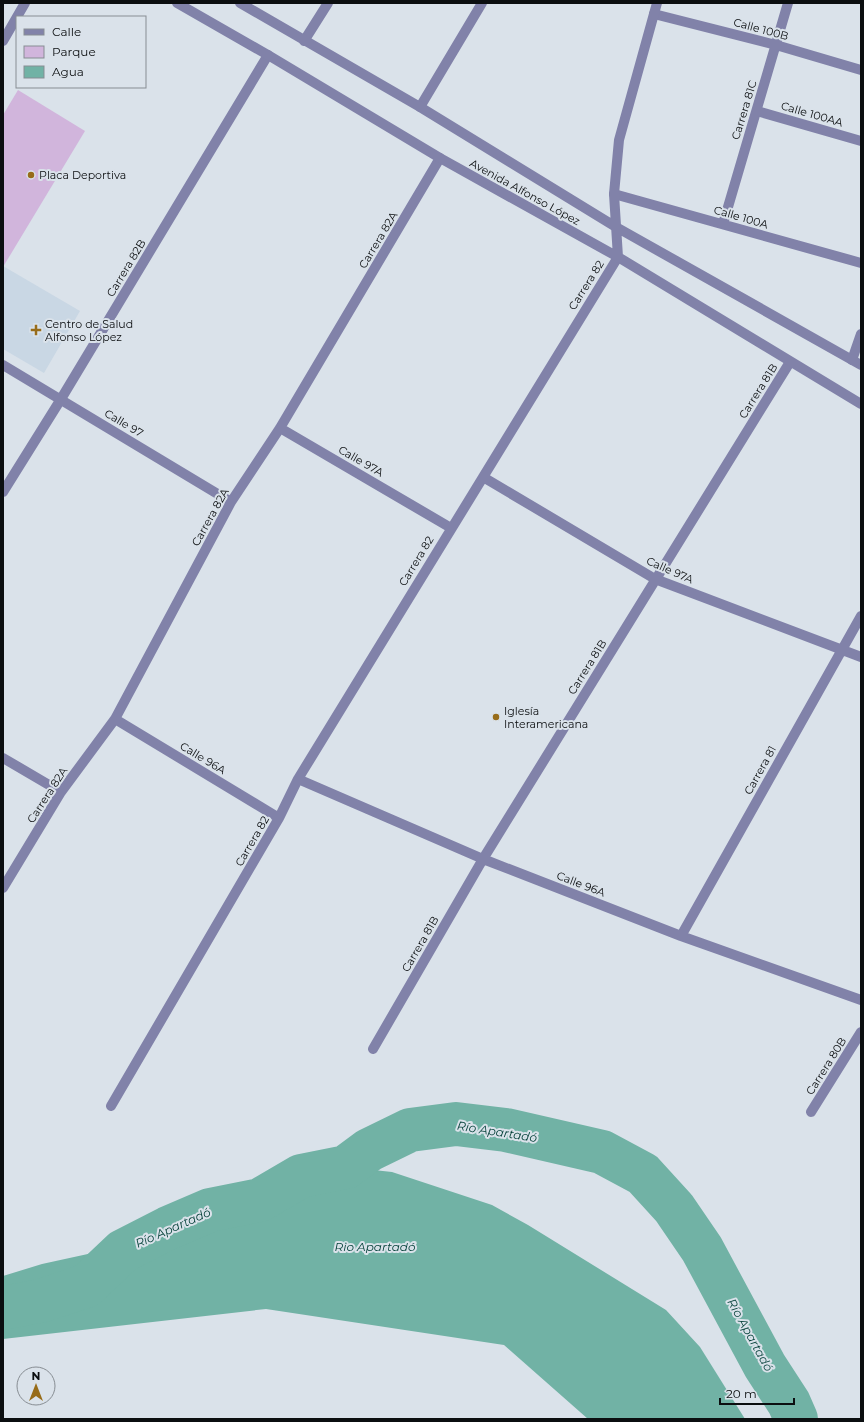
<svg xmlns="http://www.w3.org/2000/svg" width="864" height="1422" font-family="Montserrat,sans-serif">
<rect width="100%" height="100%" fill="#dae2ea"/>
<path fill="#c9d7e4" d="M3,266L80,311L44,373L3,349Z"/>
<path fill="#d1b5dc" d="M18,90L85,131L3,267V115Z"/>
<path fill="#71b2a5" d="M346,1167L392,1172L492,1205L528,1225L666,1310L700,1347L745,1419H588L504,1345L266,1309L3,1339V1276L42,1264L239,1221Z"/>
<g fill="none" stroke-linecap="round" stroke-linejoin="round">
<path stroke="#71b2a5" stroke-width="44" d="M3,1308L40,1301L86,1286L123,1251L168,1228L210,1210L260,1200L301,1176L346,1167L369,1150L410,1130L456,1124L506,1130L602,1152L643,1174L674,1208L702,1249L765,1366L789,1403L796,1419"/>
<path stroke="#8182a9" stroke-width="10" d="M654,14L776,45L861,70
M3,41L25,3
M304,41L328,3
M420,107L482,3
M757,111L861,141
M614,194L861,263
M723,224L788,3
M852,360L861,334
M3,365L231,502
M280,428L451,528
M483,477L655,579L861,657
M3,492L61,399L268,55
M115,719L279,818
M3,758L61,792
M298,779L483,859L681,936L861,1000
M3,888L61,792L115,719L231,502L280,428L440,158
M681,936L861,616
M373,1049L483,859L790,362
M111,1106L279,818L298,779L618,257
M811,1112L861,1032"/>
<path stroke="#8182a9" stroke-width="10" d="M177,3L268,55L440,158L618,257L861,404
M240,3L420,107L616,227L861,365
M618,257L614,194L619,140L657,3"/>
</g>
<g fill="#976c19" stroke="#dae2ea" stroke-width="1.5">
<circle cx="31" cy="175" r="4"/>
<path d="M34 324h4v4h4v4h-4v4h-4v-4h-4v-4h4z"/>
<circle cx="496" cy="717" r="4"/>
</g>
<g text-anchor="middle" stroke-width="4" stroke-linejoin="round" paint-order="stroke">
<g font-size="11" fill="#0b0e10" stroke="#dae2ea">
<text transform="translate(761 29) rotate(15)" y="4">Calle 100B</text>
<text transform="translate(744 110) rotate(-73)" y="4">Carrera 81C</text>
<text transform="translate(812 114) rotate(16)" y="4">Calle 100AA</text>
<text transform="translate(525 192) rotate(29)" y="4">Avenida Alfonso López</text>
<text transform="translate(741 217) rotate(16)" y="4">Calle 100A</text>
<text transform="translate(378 240) rotate(-59)" y="4">Carrera 82A</text>
<text transform="translate(126 268) rotate(-59)" y="4">Carrera 82B</text>
<text transform="translate(586 285) rotate(-58)" y="4">Carrera 82</text>
<text transform="translate(758 391) rotate(-58)" y="4">Carrera 81B</text>
<text transform="translate(124 423) rotate(31)" y="4">Calle 97</text>
<text transform="translate(361 461) rotate(30)" y="4">Calle 97A</text>
<text transform="translate(210 517) rotate(-61)" y="4">Carrera 82A</text>
<text transform="translate(416 561) rotate(-59)" y="4">Carrera 82</text>
<text transform="translate(670 570) rotate(24)" y="4">Calle 97A</text>
<text transform="translate(587 667) rotate(-58)" y="4">Carrera 81B</text>
<text transform="translate(203 758) rotate(31)" y="4">Calle 96A</text>
<text transform="translate(760 770) rotate(-61)" y="4">Carrera 81</text>
<text transform="translate(47 795) rotate(-57)" y="4">Carrera 82A</text>
<text transform="translate(252 841) rotate(-60)" y="4">Carrera 82</text>
<text transform="translate(581 884) rotate(21)" y="4">Calle 96A</text>
<text transform="translate(420 944) rotate(-60)" y="4">Carrera 81B</text>
<text transform="translate(826 1066) rotate(-58)" y="4">Carrera 80B</text>
</g>
<g font-size="11" fill="#0b0e10" stroke="#dae2ea" text-anchor="start">
<text x="39" y="179">Placa Deportiva</text>
<text x="45" y="328">Centro de Salud<tspan x="45" dy="13">Alfonso López</tspan></text>
<text x="504" y="715">Iglesía<tspan x="504" dy="13">Interamericana</tspan></text>
</g>
<g font-size="12" font-style="italic" fill="#003e36" stroke="#dae2ea">
<text transform="translate(497 1132) rotate(9)" y="4">Río Apartadó</text>
<text transform="translate(173 1228) rotate(-24)" y="4">Río Apartadó</text>
<text x="375" y="1251">Rio Apartadó</text>
<text transform="translate(750 1335) rotate(61)" y="4">Río Apartadó</text>
</g>
</g>
<rect width="864" height="1422" fill="none" stroke="#0b0e10" stroke-width="8"/>
<rect x="16" y="16" width="130" height="72" fill="#dae2ea" stroke="#878d93"/>
<rect x="24" y="29" width="20" height="6" fill="#8182a9" stroke="#878d93"/>
<text x="52" y="36" font-size="12" fill="#0b0e10">Calle</text>
<rect x="24" y="46" width="20" height="12" fill="#d1b5dc" stroke="#878d93"/>
<text x="52" y="56" font-size="12" fill="#0b0e10">Parque</text>
<rect x="24" y="66" width="20" height="12" fill="#71b2a5" stroke="#878d93"/>
<text x="52" y="76" font-size="12" fill="#0b0e10">Agua</text>
<g transform="translate(36 1386)"><circle r="19" fill="#dae2ea" stroke="#878d93"/>
<path d="M0-3L7 15L0 10L-7 15Z" fill="#976c19"/>
<text y="-6" font-size="11" font-weight="bold" text-anchor="middle" fill="#0b0e10">N</text>
</g>
<path d="M720 1398v6h74v-6" fill="none" stroke="#0b0e10" stroke-width="2"/>
<text x="726" y="1398" font-size="12" fill="#0b0e10" stroke="#dae2ea" stroke-width="3" paint-order="stroke">20 m</text>
</svg>
